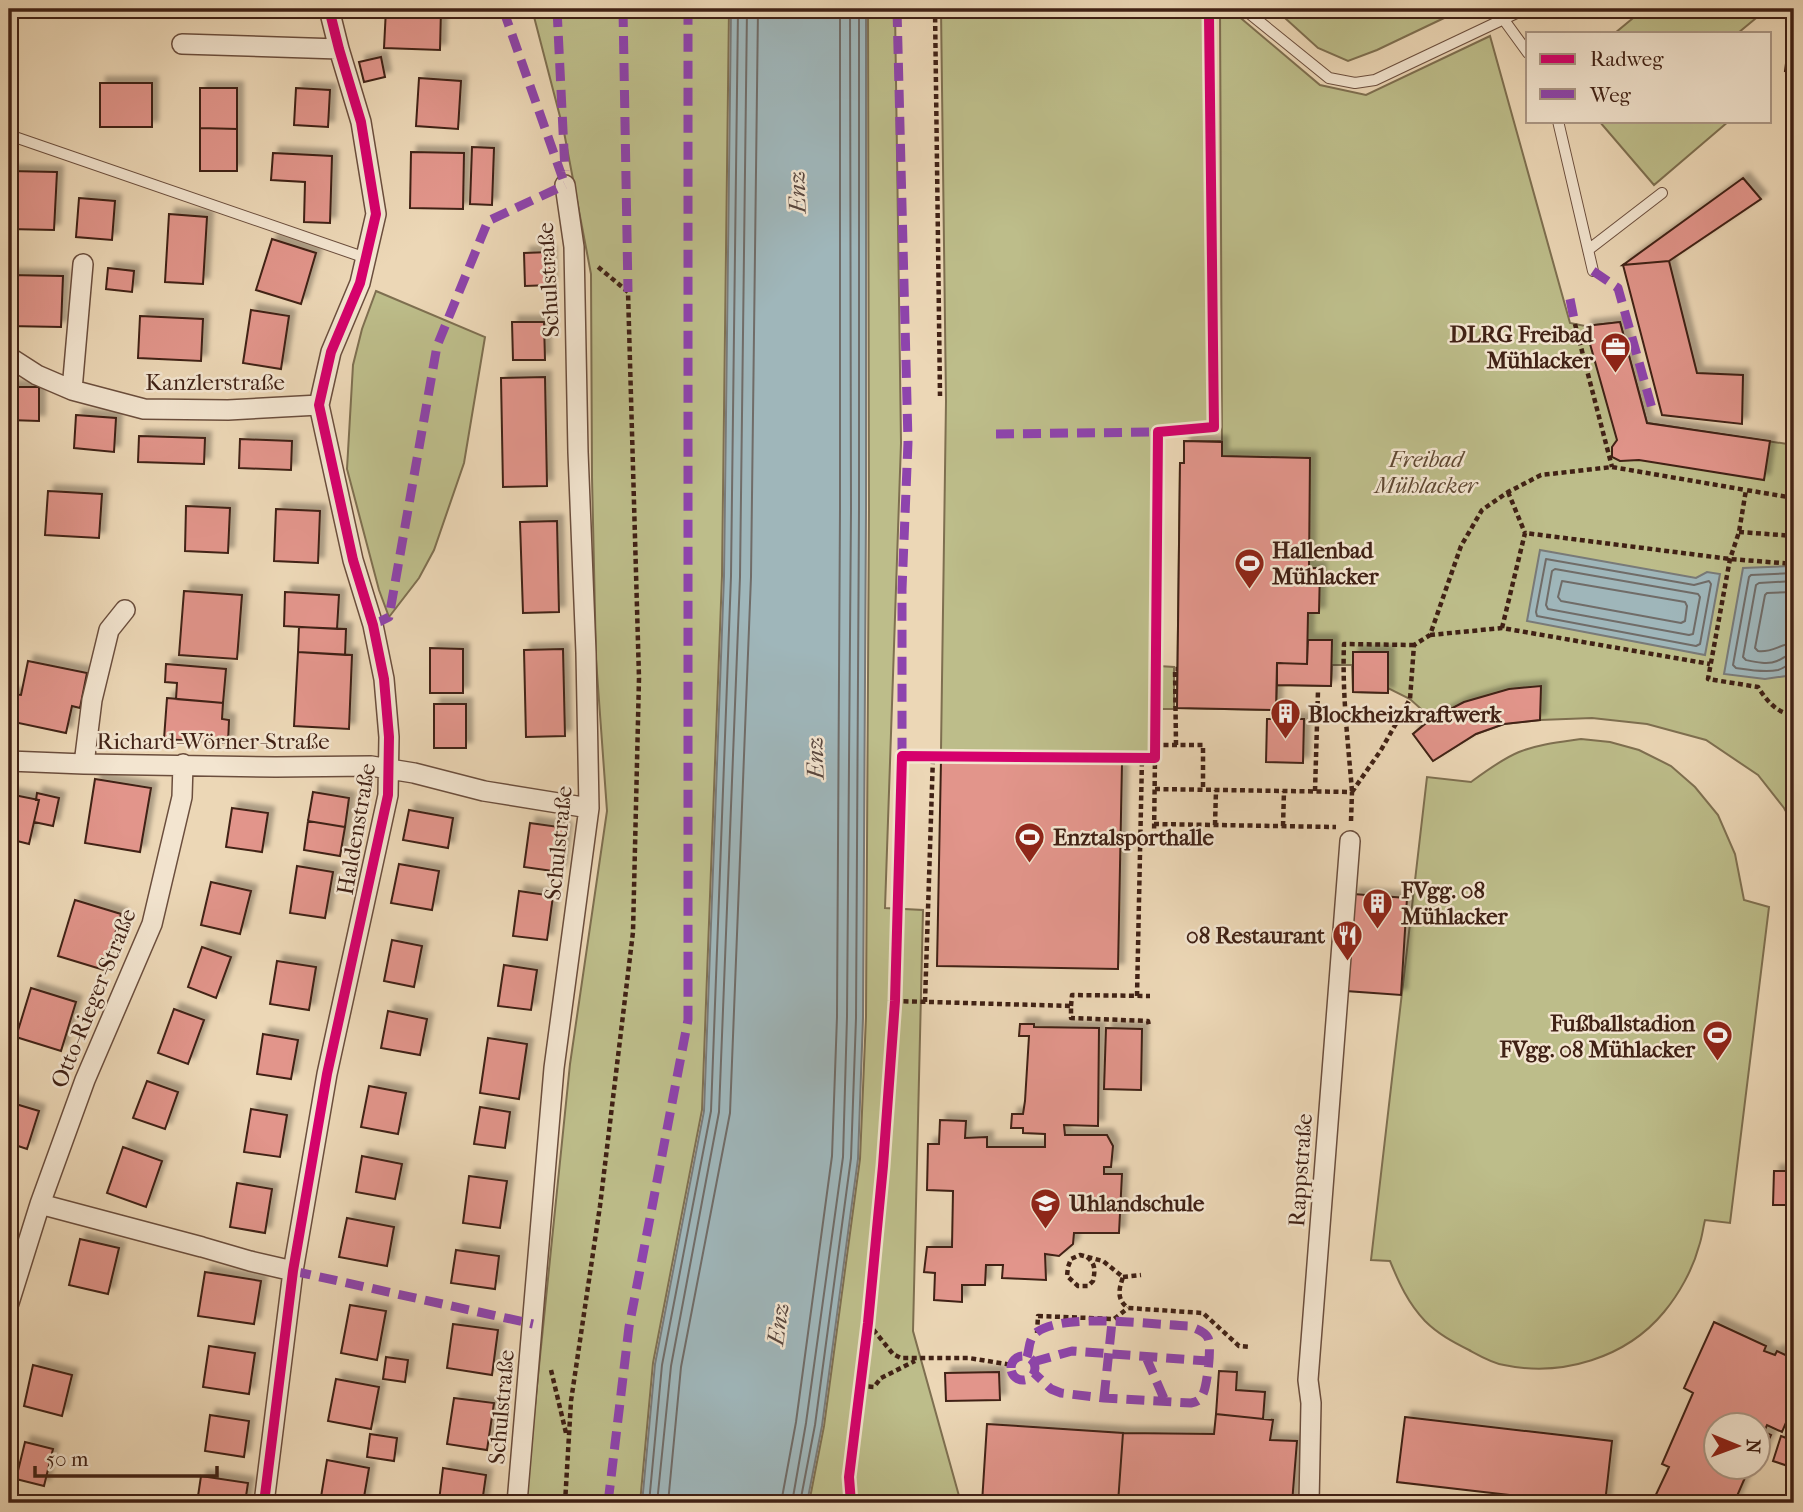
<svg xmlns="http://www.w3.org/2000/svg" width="1803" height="1512" font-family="'IM FELL French Canon',serif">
<defs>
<filter id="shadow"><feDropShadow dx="6" dy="-6" stdDeviation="2" flood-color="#0004"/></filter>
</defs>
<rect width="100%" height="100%" fill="#ecd7b6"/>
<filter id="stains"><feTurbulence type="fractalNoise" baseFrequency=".00286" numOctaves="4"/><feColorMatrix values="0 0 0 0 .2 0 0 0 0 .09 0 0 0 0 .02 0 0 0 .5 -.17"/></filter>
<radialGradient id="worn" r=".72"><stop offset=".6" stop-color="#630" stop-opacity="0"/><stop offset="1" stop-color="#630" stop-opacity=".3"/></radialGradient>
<path fill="#bdbd8a" stroke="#7e6f50" stroke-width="2" d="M532,9H729L722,576L702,1110L653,1363L640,1503H525L570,1064L607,811L596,659L592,477L591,274L564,132Z
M868,9H895L901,443L885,908L923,910L913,1331L961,1503H809L824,1426L860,1159L866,1017L869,509Z
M941,9H1203L1210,395L1214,396L1215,428L1156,430L1152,754L941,750L946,401Z
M1220,9H1230L1320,85L1366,95L1490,36L1570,323L1585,326L1620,322L1647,423L1794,445V826L1784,808L1758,775L1706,740L1647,724L1592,718L1540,720L1504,724L1476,734L1433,761L1413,734L1431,718L1410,699L1388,688V693L1353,692L1352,665H1332L1331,686L1277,685L1276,710L1177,708L1180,463H1184V441H1222Z
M1275,9H1463L1377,50L1348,61L1318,48Z
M1644,9H1767L1738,33H1615Z
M1599,121H1729L1654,185Z
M376,291L485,337L464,463L434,550L419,578L389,617L379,590L347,469L353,365L362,329Z
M1158,666L1174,667V709H1159Z
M1581,739L1610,742L1639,750L1671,766L1695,787L1718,815L1735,854L1744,900L1769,907L1730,1223L1705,1220C1703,1228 1702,1238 1699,1246C1693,1269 1679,1294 1664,1312C1626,1358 1562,1377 1504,1365C1492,1363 1480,1356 1469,1350C1453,1342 1438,1334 1425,1321C1408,1303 1399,1283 1390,1261L1371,1260L1427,777L1471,782C1486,771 1502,759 1519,752C1539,744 1560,742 1581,739Z"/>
<path fill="#9fb6ba" stroke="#797a78" stroke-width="2" d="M731,9H866V509L863,1018L858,1159L822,1426L807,1503H642L655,1364L704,1111L724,576Z
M1540,550L1696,578L1707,572L1720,574L1705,655L1527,621Z
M1792,566L1794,595V667L1786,676L1765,679L1724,674L1743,568Z"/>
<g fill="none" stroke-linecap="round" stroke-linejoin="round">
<path stroke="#706c68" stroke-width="2" d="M1546,559L1694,585L1709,581L1711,584L1700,644L1696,646L1537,616L1536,612Z
M1555,569L1698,594L1700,597L1693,634L1689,635L1548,609L1546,605L1552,571Z
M1794,573L1751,575L1749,577L1733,665L1736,668C1749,670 1765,673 1778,670C1785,668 1787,664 1794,663
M1562,581L1685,602L1687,606L1685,621L1681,623L1561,601L1558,597Z
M1794,581L1759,583L1756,585L1743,657L1746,660C1755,662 1768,665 1777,661C1785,658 1784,655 1794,654
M1794,592L1767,593L1765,595L1755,648L1758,651C1772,653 1780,644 1794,643
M649,1503L662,1365L711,1111L731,576L738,9
M657,1503L671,1366L719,1112L740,577L747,9
M668,1503L681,1367L730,1113L751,577L758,9
M781,1503L796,1422L832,1156L837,1017L840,509V9
M792,1503L806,1423L843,1157L847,1017L851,509L850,9
M800,1503L815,1425L851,1158L856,1018L859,509V9"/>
</g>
<path fill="#e2958b" stroke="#402115" stroke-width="2" filter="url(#shadow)" d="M260,9H299V12L260,11Z
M386,9H441L440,50L384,48Z
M1793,9H1794V72L1785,71Z
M381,57L385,77L364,82L359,62Z
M419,78L461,81L458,129L416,126Z
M100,83H152V127H100Z
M200,88H237V129L200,128Z
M296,88L330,90L328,127L294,125Z
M200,128L237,129V171H200Z
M472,147L494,148L492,205L470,204Z
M411,152L464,153L463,209L410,208Z
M273,153L332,156L330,223L304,222L305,182L271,180Z
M9,171L57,172L54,230L9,229Z
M1743,178L1761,199L1669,261L1623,265Z
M79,198L115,201L112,240L76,237Z
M169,214L207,217L203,284L165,282Z
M272,239L316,253L301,304L256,290Z
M550,252L551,285L525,286L524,253Z
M1669,261L1697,373L1743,375L1742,424L1662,415L1623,265Z
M108,268L134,271L132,292L106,289Z
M9,275L63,276L61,327L9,326Z
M251,310L289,316L281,369L243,363Z
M140,316L203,319L201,361L138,358Z
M512,322H544L545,360H513Z
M1620,322L1647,423L1770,441L1764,480L1639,460L1620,461L1612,457V447L1617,440L1585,326Z
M545,377L547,486L503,487L501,378Z
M9,387H39V421L9,420Z
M76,415L116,418L114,452L74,448Z
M139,436L205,438L204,464L138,462Z
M240,439L292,441L291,470L239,468Z
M1184,441L1222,442V456L1310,458L1309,568H1320L1319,613H1308L1307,664L1277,663L1276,710L1177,708L1180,463H1184Z
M48,491L102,494L99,538L45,535Z
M186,506L230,508L228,553L185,551Z
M276,509L320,511L318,563L274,561Z
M557,521L559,612L523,613L520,522Z
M184,591L242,595L237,659L179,655Z
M285,592L339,595L337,629L284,626Z
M299,627L346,629L345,655L298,652Z
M1308,640H1332L1331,686L1277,685V663L1307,664Z
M430,648L463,649V693H430Z
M563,649L565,736L526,737L524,650Z
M298,652L352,655L349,729L294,726Z
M1353,652H1388V693L1353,692Z
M28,661L87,673L80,708L72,706L66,733L9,721V710L12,694L21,695Z
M166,664L226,669L223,703L176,699L177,683L165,682Z
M1541,686L1540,720L1504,724L1476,734L1433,761L1413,734L1431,719L1464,702L1509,689Z
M167,698L223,703L222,719L229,720L228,743L164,739Z
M434,704H466V748H434Z
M1267,719H1304L1303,763L1266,762Z
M941,760L1122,763L1118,969L937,966Z
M95,779L151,788L140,852L85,843Z
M313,792L349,798L345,827L308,821Z
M37,793L59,798L53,826L34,822L39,800H36Z
M9,794L39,800L29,844L9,839Z
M232,808L268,813L262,852L226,847Z
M409,810L453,818L448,848L403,840Z
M308,821L345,827L340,856L304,850Z
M530,823L566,828L560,872L524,867Z
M399,864L439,871L432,910L391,903Z
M297,866L333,872L325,918L290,913Z
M211,882L251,891L240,934L201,925Z
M519,891L553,896L547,940L513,936Z
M1353,894L1407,898L1401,995L1346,991Z
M75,900L121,914L104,970L58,956Z
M392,940L422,946L414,987L384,981Z
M202,947L231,957L216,998L188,987Z
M277,961L316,967L309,1010L270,1004Z
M504,965L537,970L531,1010L498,1006Z
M31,988L76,1002L61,1051L16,1037Z
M174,1009L204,1020L188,1064L158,1053Z
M388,1011L427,1019L420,1055L381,1048Z
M1020,1024H1034V1027L1099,1028L1098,1126L1064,1125L1065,1135H1107L1113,1146L1111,1167H1104V1174H1122L1119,1233H1074L1073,1244L1059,1256L1045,1254L1046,1280L1002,1278L1003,1265H986L985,1285H962V1302L934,1300L935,1273L924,1272L927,1247H952L953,1191L927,1190L928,1144H939L940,1120L966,1121L965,1138L987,1137V1147H1045V1134L1023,1133V1128H1011L1012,1114H1023L1025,1101L1029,1036H1019Z
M1106,1028L1142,1029L1141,1090L1104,1089Z
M263,1034L298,1040L291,1079L257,1074Z
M488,1038L527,1044L519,1099L480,1093Z
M147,1081L178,1092L165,1129L133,1118Z
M369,1086L406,1093L398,1134L361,1127Z
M9,1102L39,1111L27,1149L9,1143Z
M480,1107L510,1112L505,1148L474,1144Z
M251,1109L287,1115L280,1157L244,1152Z
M123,1147L162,1161L146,1207L107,1193Z
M362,1156L402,1164L395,1199L356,1192Z
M1774,1171H1794V1205H1773Z
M469,1176L507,1181L500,1228L463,1223Z
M237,1183L272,1189L265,1233L230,1227Z
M347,1218L394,1227L387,1266L339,1257Z
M80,1239L119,1248L108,1294L69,1285Z
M456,1250L499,1256L495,1289L451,1283Z
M205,1272L261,1281L254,1324L198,1316Z
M350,1305L386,1311L377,1360L341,1353Z
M1714,1322L1766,1346L1764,1351L1775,1355L1777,1351L1794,1359V1404L1782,1432L1767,1425L1764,1432L1771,1435L1761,1456L1758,1455V1424H1716V1466H1744L1742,1471L1747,1473L1734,1503H1652L1669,1467L1662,1464L1693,1393L1684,1388Z
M453,1324L498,1330L492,1375L447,1368Z
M209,1346L255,1353L249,1394L203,1387Z
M386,1357L408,1360L405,1382L383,1379Z
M33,1365L72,1375L62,1416L24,1406Z
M1219,1371L1237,1372L1236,1390L1265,1392L1263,1419L1216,1414Z
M999,1372L1000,1400L946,1401L945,1373Z
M336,1379L379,1387L371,1429L328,1421Z
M454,1398L494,1403L487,1450L447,1444Z
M1216,1414L1273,1420L1270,1440L1297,1441L1292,1503H1118L1123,1433L1214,1434Z
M210,1415L249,1421L244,1457L205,1451Z
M1405,1417L1612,1441L1605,1503H1580L1397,1482Z
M987,1424L1123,1433L1118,1503H982Z
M370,1434L397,1438L394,1461L367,1457Z
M1781,1436L1794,1441V1468L1773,1461Z
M25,1442L53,1449L44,1486L16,1479Z
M327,1460L369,1468L363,1503H352L321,1497Z
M443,1468L486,1475L482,1503H457L439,1501Z
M201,1476L248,1483L245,1503H197Z"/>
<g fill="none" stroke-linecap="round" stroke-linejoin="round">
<defs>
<path id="lane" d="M1244,9L1329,78L1355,83L1375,80L1525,9
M1504,20L1528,53
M1558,121L1593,271
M9,135L366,258
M1588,250L1662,193"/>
<path id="street" d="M182,44L339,49
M9,357L37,375L72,390L144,409L228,410L319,405
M72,390L83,264
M9,761L84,764L276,767L371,766L414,773L484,791L589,808
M84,764L92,700L109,630L125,610
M40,1204L202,1247L250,1261L293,1271
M9,1303L40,1204L85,1080L152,924L182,797L183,764
M264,1503L293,1271L327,1074L388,795L389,737L384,679L373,625L353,560L319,405L331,352L360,283L376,214L361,122L339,49L329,9
M517,1503L554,1068L589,808L586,653L578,452L574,247L565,185
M1309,1503L1311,1403L1308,1380L1350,841"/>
</defs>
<use href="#lane" stroke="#6b4e3d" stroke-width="12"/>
<use href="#street" stroke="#6b4e3d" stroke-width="22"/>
<path stroke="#402115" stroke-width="4.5" stroke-dasharray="5 3.5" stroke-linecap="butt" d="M935,9L940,396
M1575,324L1612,467
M1508,492L1525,533
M1794,498L1746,490L1739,532L1730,559L1708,679L1758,687C1766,700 1778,715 1794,714
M1739,532L1794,536
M1502,628L1525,533L1730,559L1794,564
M1430,635L1502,628L1710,664
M1155,745H1203V790
M1176,745L1175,669H1177
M1155,789L1352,792L1351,821
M1315,791L1318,691
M1352,791C1348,742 1342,693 1344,644L1414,645
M1352,792L1381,750L1410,699L1414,645L1430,635L1461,546L1482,510L1508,492L1541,475L1612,467L1746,490
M1154,824L1336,827
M1215,825L1216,790
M1283,826L1284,791
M1154,837L1155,758
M1137,996L1142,758
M895,1001L1071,1006V1018L1148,1021L1149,1026
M925,1002L933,756
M1071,1006L1072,995L1150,996
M1087,1257C1096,1264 1095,1271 1093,1281L1088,1286H1078L1067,1276L1068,1267L1071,1259L1080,1255L1103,1261L1123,1277C1119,1289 1116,1299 1128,1308L1203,1313L1239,1346L1250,1347
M1123,1277L1141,1275
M868,1323L893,1354L901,1358H969L1012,1365
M1037,1333L1038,1316L1114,1319L1128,1308
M551,1370L566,1433
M860,1386L874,1387L881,1378L915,1361
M565,1503L571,1401L600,1206L633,932L639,678L628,292L597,266"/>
<use href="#lane" stroke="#f3e5d0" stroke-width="10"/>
<use href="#street" stroke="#f3e5d0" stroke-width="19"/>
<path stroke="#8e44ad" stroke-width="9" stroke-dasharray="18 9" stroke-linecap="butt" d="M503,9L565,185
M557,9L565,171
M623,9L628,292
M897,9L908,442L902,589V761
M1593,271L1618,288L1653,412
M1570,299L1575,324
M996,434L1158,432
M373,625L389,617L437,346L488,221L565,185
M293,1271L533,1324
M1011 1368a12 12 0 1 1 24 0a12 12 0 1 1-24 0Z
M1027,1357C1030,1348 1028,1339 1037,1332C1066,1312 1153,1325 1190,1326C1196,1329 1205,1331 1208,1338C1212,1346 1207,1386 1203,1394C1201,1400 1197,1402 1191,1403L1104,1398L1061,1393L1051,1389L1034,1373
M1146,1357L1165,1401
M1033,1362L1072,1351L1208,1361
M1104,1398L1112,1322
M608,1503L629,1327L688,1020V9"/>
<defs>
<path id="cycleway" d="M264,1503L293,1271L327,1074L388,795L389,737L384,679L373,625L353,560L319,405L331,352L360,283L376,214L361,122L339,49L329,9
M851,1503L849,1477L868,1323L883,1166L895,1001L902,756L1155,758L1158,432L1214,427L1209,16L1208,9"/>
</defs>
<use href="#cycleway" stroke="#f3e5d0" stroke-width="15"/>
<use href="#cycleway" stroke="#d6006c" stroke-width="10"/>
</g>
<defs>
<symbol id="office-pin" viewBox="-11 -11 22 30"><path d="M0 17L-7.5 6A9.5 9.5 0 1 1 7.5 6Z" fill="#8f2418" stroke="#f3e5d0"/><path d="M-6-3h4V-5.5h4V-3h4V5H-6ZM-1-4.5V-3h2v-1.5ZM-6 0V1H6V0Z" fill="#fff"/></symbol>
<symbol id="stadium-pin" viewBox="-11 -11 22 30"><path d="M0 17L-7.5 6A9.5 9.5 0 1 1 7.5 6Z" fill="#8f2418" stroke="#f3e5d0"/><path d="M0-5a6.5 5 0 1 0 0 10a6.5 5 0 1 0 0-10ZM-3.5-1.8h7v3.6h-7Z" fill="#fff"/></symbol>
<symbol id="building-pin" viewBox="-11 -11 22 30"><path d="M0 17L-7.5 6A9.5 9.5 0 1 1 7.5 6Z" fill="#8f2418" stroke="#f3e5d0"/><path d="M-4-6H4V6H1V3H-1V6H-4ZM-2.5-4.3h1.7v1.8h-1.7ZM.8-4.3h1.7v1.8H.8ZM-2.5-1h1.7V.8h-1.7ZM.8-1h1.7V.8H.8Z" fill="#fff"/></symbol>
<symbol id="restaurant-pin" viewBox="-11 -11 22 30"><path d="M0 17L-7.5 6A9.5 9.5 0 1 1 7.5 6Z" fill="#8f2418" stroke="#f3e5d0"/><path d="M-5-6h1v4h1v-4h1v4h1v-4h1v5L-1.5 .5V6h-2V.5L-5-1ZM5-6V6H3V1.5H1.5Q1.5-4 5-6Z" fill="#fff"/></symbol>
<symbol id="school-pin" viewBox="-11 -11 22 30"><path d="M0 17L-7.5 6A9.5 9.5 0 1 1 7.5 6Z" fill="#8f2418" stroke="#f3e5d0"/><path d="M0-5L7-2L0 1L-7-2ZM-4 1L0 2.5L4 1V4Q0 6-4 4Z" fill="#fff"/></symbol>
</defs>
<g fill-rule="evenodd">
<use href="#office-pin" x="1598" y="330" width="35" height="47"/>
<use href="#stadium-pin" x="1232" y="546" width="35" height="47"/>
<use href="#building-pin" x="1268" y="696" width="35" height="47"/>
<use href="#stadium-pin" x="1012" y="820" width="35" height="47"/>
<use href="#building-pin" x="1360" y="886" width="35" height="47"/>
<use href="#restaurant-pin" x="1330" y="918" width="35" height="47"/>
<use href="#stadium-pin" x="1700" y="1018" width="35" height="47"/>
<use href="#school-pin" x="1028" y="1186" width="35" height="47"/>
</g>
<g text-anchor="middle" stroke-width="5" stroke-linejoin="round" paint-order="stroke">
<g font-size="23" fill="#402115" stroke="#f3e5d0">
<text transform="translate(548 280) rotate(-93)" y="8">Schulstraße</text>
<text x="215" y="390">Kanzlerstraße</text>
<text x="213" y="749">Richard-Wörner-Straße</text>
<text transform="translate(356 829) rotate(-80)" y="8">Haldenstraße</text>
<text transform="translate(558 843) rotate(-84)" y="8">Schulstraße</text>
<text transform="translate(93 998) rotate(-68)" y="8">Otto-Rieger-Straße</text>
<text transform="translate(1300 1170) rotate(-86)" y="8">Rappstraße</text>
<text transform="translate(501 1407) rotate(-85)" y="8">Schulstraße</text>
</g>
<g font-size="23" font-weight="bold" fill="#402115" stroke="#f3e5d0" text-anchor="start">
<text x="1593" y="342" text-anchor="end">DLRG Freibad<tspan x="1593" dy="26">Mühlacker</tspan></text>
<text x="1272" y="558">Hallenbad<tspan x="1272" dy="26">Mühlacker</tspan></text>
<text x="1308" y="722">Blockheizkraftwerk</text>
<text x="1053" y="845">Enztalsporthalle</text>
<text x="1401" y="898">FVgg. 08<tspan x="1401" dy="26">Mühlacker</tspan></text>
<text x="1325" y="943" text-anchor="end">08 Restaurant</text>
<text x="1695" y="1031" text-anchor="end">Fußballstadion<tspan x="1695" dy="26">FVgg. 08 Mühlacker</tspan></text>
<text x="1069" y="1211">Uhlandschule</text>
</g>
<g font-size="23" font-style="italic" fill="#5f4832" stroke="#f3e5d0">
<text x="1426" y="467">Freibad<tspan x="1426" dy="26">Mühlacker</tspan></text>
</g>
<g font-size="24" font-style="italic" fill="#58463e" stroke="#f3e5d0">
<text transform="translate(797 192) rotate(-92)" y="8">Enz</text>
<text transform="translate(815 758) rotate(-92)" y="8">Enz</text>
<text transform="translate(778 1324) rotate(-82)" y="8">Enz</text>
</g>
</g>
<rect width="1803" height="1512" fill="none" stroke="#ecd7b6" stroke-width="35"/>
<rect x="10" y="10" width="1782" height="1491" fill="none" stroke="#402115" stroke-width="3.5"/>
<rect x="18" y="18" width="1768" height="1477" fill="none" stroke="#402115" stroke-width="2"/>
<rect x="1526" y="32" width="245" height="91" fill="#f3e5d0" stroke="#ab9785" stroke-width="2"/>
<rect x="1540" y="54" width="35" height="10" fill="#d6006c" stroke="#ab9785" stroke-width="2"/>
<text x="1590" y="66" font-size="21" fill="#402115">Radweg</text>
<rect x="1540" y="89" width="35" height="10" fill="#8e44ad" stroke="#ab9785" stroke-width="2"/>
<text x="1590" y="102" font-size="21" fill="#402115">Weg</text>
<g transform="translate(1737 1446) rotate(91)"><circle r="33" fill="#f3e5d0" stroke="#ab9785" stroke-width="2"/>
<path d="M0-5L12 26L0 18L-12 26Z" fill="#8f2418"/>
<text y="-10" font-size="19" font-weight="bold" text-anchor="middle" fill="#402115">N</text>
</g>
<path d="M35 1466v10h182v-10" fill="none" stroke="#402115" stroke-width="3.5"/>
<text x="46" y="1466" font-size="21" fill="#402115" stroke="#f3e5d0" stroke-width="5" paint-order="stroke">50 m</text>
<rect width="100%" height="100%" filter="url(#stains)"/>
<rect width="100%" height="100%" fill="url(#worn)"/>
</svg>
